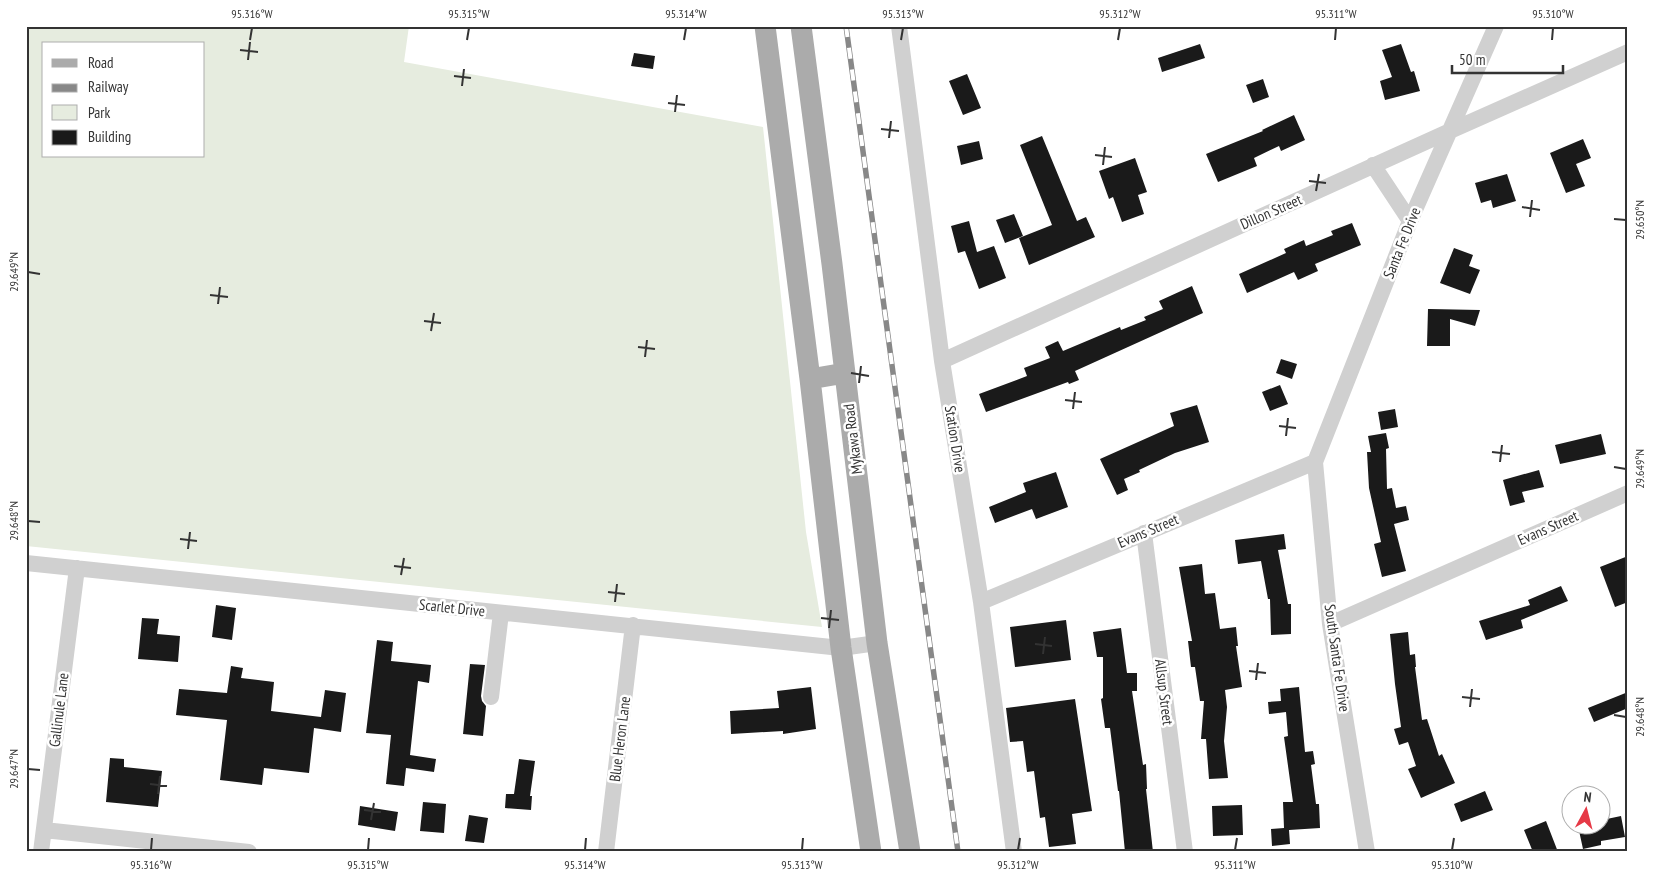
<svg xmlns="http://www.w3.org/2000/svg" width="1654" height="878" font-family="'PT Sans Narrow',sans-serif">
<rect width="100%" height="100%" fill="#fff"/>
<path fill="#e6ecdf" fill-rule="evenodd" d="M26,26H409L404,62L763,127L806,532L822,627L26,546ZM44,44H204V156H44Z"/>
<path fill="#1a1a1a" d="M1200,44L1205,58L1162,72L1158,58Z
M1401,44L1411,72L1414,71L1420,91L1385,100L1380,81L1392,77L1382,50Z
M634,53L655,56L653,69L631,66Z
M967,74L981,108L963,115L949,81Z
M1263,79L1269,97L1253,103L1246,85Z
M1294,115L1305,140L1281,151L1279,146L1254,158L1257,166L1218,182L1206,154L1263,131L1262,130Z
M1042,136L1077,221L1086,217L1095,237L1029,265L1019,238L1052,225L1020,145Z
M1583,139L1591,158L1576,164L1585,186L1566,193L1550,153Z
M979,141L983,159L961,165L957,146Z
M1135,158L1147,192L1138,195L1144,214L1122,222L1113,197L1109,199L1099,171Z
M1507,174L1516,201L1493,208L1491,200L1481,203L1475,183Z
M1014,214L1023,236L1005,243L996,220Z
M969,221L977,252L994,246L1006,278L979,289L965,251L958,253L951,226Z
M1352,223L1361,245L1315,264L1318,271L1298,280L1294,272L1247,293L1239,274L1286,253L1284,249L1304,240L1306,246L1333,235L1331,231Z
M1454,248L1473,255L1469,266L1480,270L1470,294L1440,283Z
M1192,286L1203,313L1075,371L1079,380L1069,384L1068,382L986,412L979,394L1027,376L1024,368L1050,358L1045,347L1058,341L1063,351L1120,327L1121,330L1146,320L1144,317L1163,309L1159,301Z
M1428,309H1430L1480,310L1475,326L1450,319V346H1427Z
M1281,359L1297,364L1292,379L1276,373Z
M1280,385L1288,404L1270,411L1262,392Z
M1197,405L1209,442L1175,453L1139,470L1140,472L1124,479L1128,490L1117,495L1100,459L1174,426L1170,413Z
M1395,409L1398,427L1381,430L1378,412Z
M1386,433L1389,448L1386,449L1387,489L1392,488L1396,508L1406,506L1409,520L1394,524L1406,571L1382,577L1374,544L1381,542L1369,488L1367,452H1371L1368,436Z
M1601,434L1606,454L1560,464L1555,445Z
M1539,470L1544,487L1522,492L1525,502L1510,506L1503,480Z
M1056,472L1068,507L1036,519L1032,509L995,523L989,507L1026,492L1023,483Z
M1284,534L1286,549L1278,550L1288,604H1291V634L1271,635L1270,599H1268L1261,561L1238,564L1235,540Z
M1628,556V602L1615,607L1600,567Z
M1202,564L1205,594L1215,593L1220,629L1236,627L1238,646H1236L1242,687L1225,690L1227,707L1224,741L1228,778L1209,779L1206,739H1201L1204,701H1200L1195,667H1191L1188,641H1192L1179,567Z
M1561,586L1568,601L1521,620L1523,628L1486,640L1479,621L1530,605L1528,600Z
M216,605L236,608L232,640L212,637Z
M142,618L159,619L157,634L180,636L178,662L138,659Z
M1066,620L1071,660L1015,667L1010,627Z
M1121,628L1127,673H1137V691H1132L1143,765L1146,764L1147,789H1146L1153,852H1125L1119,791H1118L1110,728H1105L1101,699L1103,698V657H1097L1093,632Z
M1408,632L1410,655L1415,654L1416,667H1415L1422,720L1427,719L1439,756L1442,754L1455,783L1421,798L1408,769L1416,766L1408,742L1399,745L1394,729L1401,727L1395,684L1390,634Z
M377,640L393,642L391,661L431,665L429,683L418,681L410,755L436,759L434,772L406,768L404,786L386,784L391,735L366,733Z
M470,664L485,665L481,696L482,701L486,706L483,736L463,734Z
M231,666L243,668L241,678L274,682L271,711L321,717L325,690L346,693L341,732L314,728L309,773L264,768L262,785L220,780L227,720L176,715L179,689L227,693Z
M811,687L816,729L783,734V731L731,734L730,711L779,708L777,691Z
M1299,687L1305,752L1313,751L1315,764L1311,765L1316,804H1319L1320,828L1289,830L1290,844L1272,846L1271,829L1284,828L1283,802H1293L1284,737L1288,736L1286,712L1269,714L1268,702L1281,701L1280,689Z
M1628,692V708L1594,722L1588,708Z
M1075,699L1092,811L1072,814L1076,844L1049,847L1045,817L1040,818L1034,771L1027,772L1023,741L1010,742L1006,708Z
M110,758L124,759V767L162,771L158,807L106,802Z
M519,759L535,761L530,796H532L531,810L505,808L506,794H514Z
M1485,791L1493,810L1461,822L1454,804Z
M423,802L446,804L444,833L420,831Z
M1242,805L1243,835L1213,836L1212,806Z
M360,806L398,812L395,831L358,825Z
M469,815L488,818L484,843L465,841Z
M1621,816L1625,837L1601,841V845L1583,849L1578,826H1602V820Z
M1546,821L1558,852H1533L1524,830Z"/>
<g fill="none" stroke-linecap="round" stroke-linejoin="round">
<path stroke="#d0d0d0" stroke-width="16" d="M899,26L942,361L981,602L1014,852
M1373,165L1410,221
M942,361L1450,131L1628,52
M1144,533L1185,852
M26,563L841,648L877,643
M981,602L1315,462
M1330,624L1628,493
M491,697L501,613
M44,830L249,852
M41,852L77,568
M606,852L633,625
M1367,852L1330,624L1315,462L1410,221L1496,26"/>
<path stroke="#ababab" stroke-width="21" d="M765,26L810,379L841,648L871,852
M801,26L832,264L877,643L910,852
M810,379L845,373"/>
<defs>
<path id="rail" d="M846,26L958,852"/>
</defs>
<use href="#rail" stroke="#888" stroke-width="5.5"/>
<use href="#rail" stroke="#fff" stroke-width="4" stroke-dasharray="11" stroke-linecap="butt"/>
</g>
<path fill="none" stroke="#333" stroke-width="2" d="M250,40L252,28M467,40L469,28M684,40L686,28M901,40L903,28M1118,40L1120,28M1335,40L1336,28M1552,40L1553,28M240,50L258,52M248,60L250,42M454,76L471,78M462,86L464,69M668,103L685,105M675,112L677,95M881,129L899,131M889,138L891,121M1095,155L1112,157M1103,165L1105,147M1309,181L1326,183M1316,191L1319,174M1522,207L1540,210M1530,217L1532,200M1614,219L1626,220M28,272L40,274M210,295L228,297M218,304L220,287M424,321L441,323M431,331L434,313M638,347L655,349M645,357L647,340M851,373L869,376M859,383L861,366M1065,400L1082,402M1073,409L1075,392M1279,426L1296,428M1286,436L1288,418M1492,452L1510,454M1500,462L1502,445M1614,467L1626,469M28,521L40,522M180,539L197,541M188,549L190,532M394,566L411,568M401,575L404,558M608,592L625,594M615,602L617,584M821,618L839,620M829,628L831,610M1035,644L1052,646M1043,654L1045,637M1249,671L1266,673M1256,680L1258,663M1462,697L1480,699M1470,707L1472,689M1614,715L1626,717M28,769L40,770M150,784L167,786M158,794L160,776M364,810L381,812M371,820L374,803M151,850L152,838M368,850L369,838M585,850L586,838M802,850L803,838M1018,850L1020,838M1235,850L1237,838M1452,850L1454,838"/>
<g text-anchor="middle" stroke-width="5" stroke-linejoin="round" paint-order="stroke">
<g font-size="15" fill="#333" stroke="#fff">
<text transform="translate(1271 212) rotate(-24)" y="5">Dillon Street</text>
<text transform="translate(1402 243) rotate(-68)" y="5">Santa Fe Drive</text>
<text transform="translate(853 439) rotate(-97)" y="5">Mykawa Road</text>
<text transform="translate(955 439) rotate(81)" y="5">Station Drive</text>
<text transform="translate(1548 528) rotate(-24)" y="5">Evans Street</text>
<text transform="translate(1148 531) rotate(-23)" y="5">Evans Street</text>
<text transform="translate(452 608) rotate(6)" y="5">Scarlet Drive</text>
<text transform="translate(1337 658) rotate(82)" y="5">South Santa Fe Drive</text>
<text transform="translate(1164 692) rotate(83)" y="5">Allsup Street</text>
<text transform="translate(59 710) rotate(-83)" y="5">Gallinule Lane</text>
<text transform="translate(620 739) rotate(-83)" y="5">Blue Heron Lane</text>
</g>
</g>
<rect width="1654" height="878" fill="none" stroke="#ffffff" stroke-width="55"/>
<rect x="42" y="42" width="162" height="115" fill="#ffffff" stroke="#adadad"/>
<rect x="52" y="59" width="25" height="8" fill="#ababab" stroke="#adadad"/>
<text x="88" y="68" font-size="15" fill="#333333">Road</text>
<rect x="52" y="84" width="25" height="8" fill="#888888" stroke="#adadad"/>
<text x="88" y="92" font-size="15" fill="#333333">Railway</text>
<rect x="52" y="105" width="25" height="15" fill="#e6ecdf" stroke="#adadad"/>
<text x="88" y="118" font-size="15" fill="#333333">Park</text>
<rect x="52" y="130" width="25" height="15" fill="#1a1a1a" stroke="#adadad"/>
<text x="88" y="142" font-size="15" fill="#333333">Building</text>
<g transform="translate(1586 810) rotate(7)"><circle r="24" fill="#ffffff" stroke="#adadad"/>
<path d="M0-4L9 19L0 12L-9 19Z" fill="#e63946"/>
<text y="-8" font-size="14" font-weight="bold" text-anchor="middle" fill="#333333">N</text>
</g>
<path d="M1452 65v8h111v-8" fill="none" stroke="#333333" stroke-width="2.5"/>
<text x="1459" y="65" font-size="15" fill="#333333" stroke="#ffffff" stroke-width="4" paint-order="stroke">50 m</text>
<rect x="28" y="28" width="1598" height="822" fill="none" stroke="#333" stroke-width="2"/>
<g font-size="12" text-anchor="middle" fill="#333">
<text x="252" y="18">95.316°W</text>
<text x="469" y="18">95.315°W</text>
<text x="686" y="18">95.314°W</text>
<text x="903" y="18">95.313°W</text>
<text x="1120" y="18">95.312°W</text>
<text x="1336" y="18">95.311°W</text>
<text x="1553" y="18">95.310°W</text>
<text transform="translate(1640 220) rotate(-90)" y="4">29.650°N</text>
<text transform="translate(14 272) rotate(-90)" y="4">29.649°N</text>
<text transform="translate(1640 469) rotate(-90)" y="4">29.649°N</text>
<text transform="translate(14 521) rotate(-90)" y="4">29.648°N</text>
<text transform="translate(1640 717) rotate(-90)" y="4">29.648°N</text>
<text transform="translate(14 769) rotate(-90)" y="4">29.647°N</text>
<text x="151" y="869">95.316°W</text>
<text x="368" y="869">95.315°W</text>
<text x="585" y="869">95.314°W</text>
<text x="802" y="869">95.313°W</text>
<text x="1018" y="869">95.312°W</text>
<text x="1235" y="869">95.311°W</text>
<text x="1452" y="869">95.310°W</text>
</g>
</svg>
